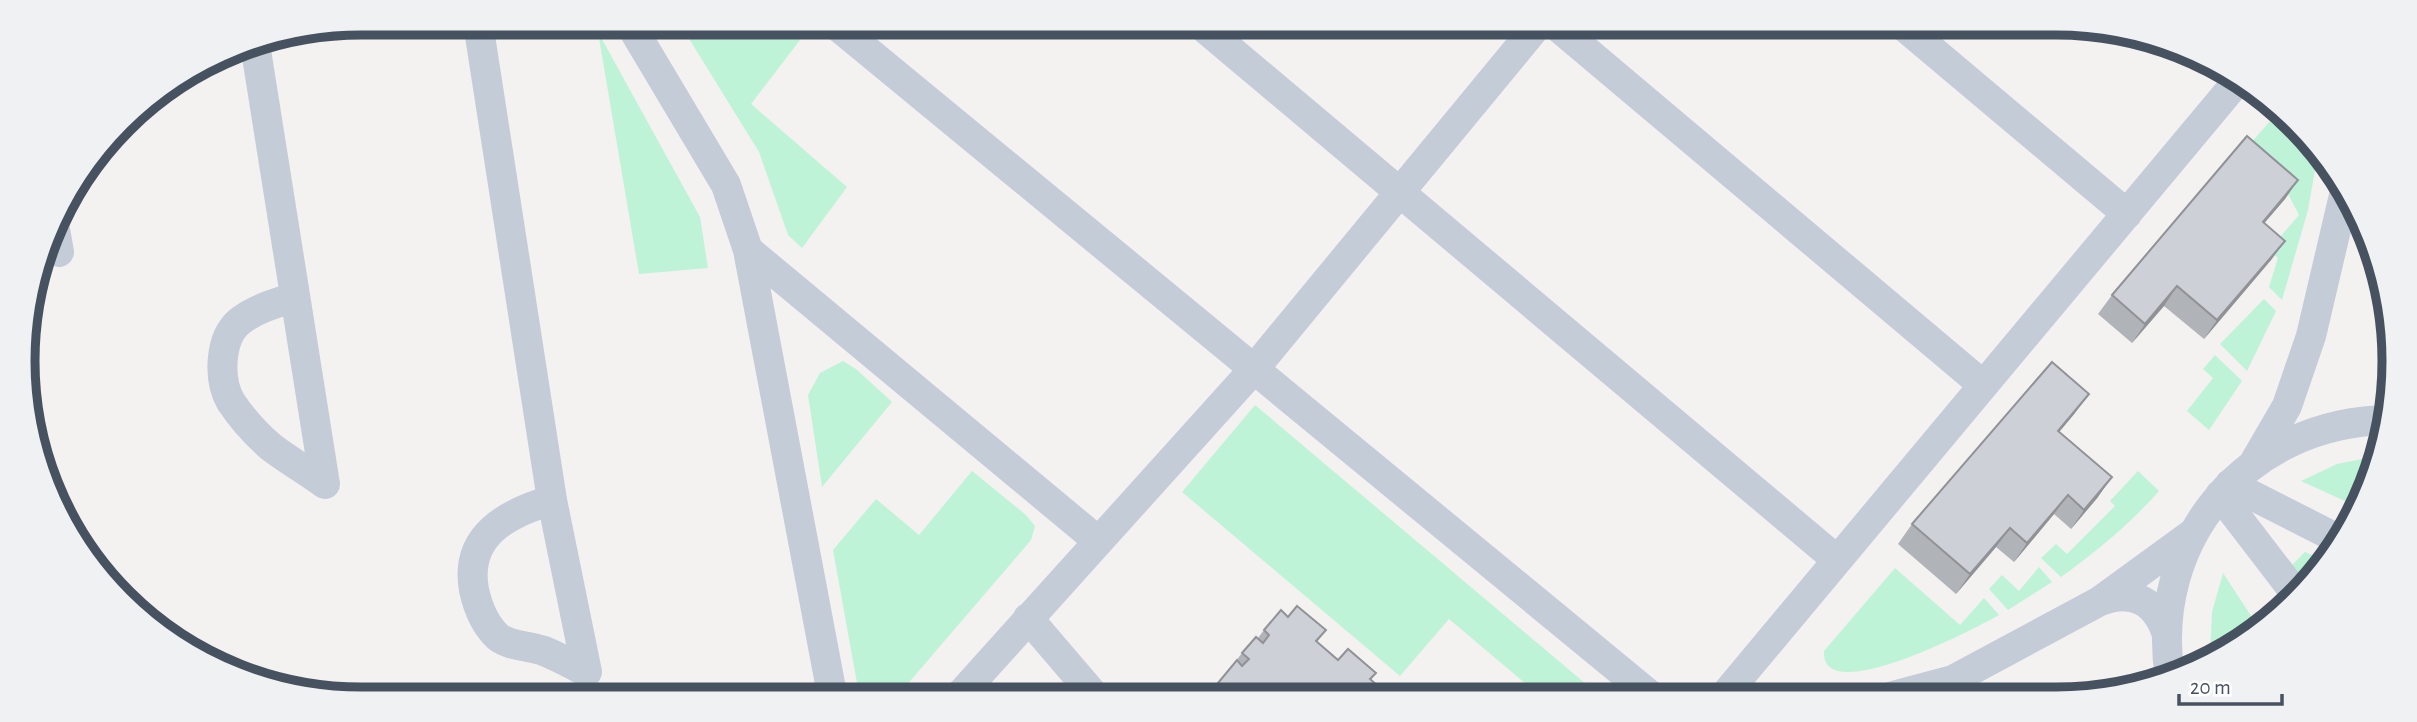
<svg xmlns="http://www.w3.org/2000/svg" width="2417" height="722" font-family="'Alegreya Sans',sans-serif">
<rect width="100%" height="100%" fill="#f4f1f1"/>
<path fill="#bef3d7" d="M510,23L570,24L512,31Z
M680,24H781L800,40L751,104L847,187L802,248L788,235L759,152Z
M598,32L700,217L708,268L639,274Z
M2277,113L2318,153L2308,210L2282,300L2269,287L2278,258L2269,250L2299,215L2287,192L2243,152Z
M2264,299L2276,311L2247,371L2220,344Z
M2215,355L2242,381L2209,430L2187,411L2213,378L2203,369Z
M843,361L856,369L892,402L822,487L808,395L820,373Z
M1255,405L1599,695H1539L1449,619L1400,676L1182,492Z
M2377,456L2358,507L2301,481L2337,464Z
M972,471L1026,515L1035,526L1031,540L899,694H859L833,550L876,499L919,535Z
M2138,471L2159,491C2130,524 2097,551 2061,577L2041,558L2056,544L2067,554L2115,506L2110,501Z
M2305,552L2324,560L2303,586L2289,568Z
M2039,567L2052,582L2008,610L1989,589L2002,575L2019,591Z
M1895,568L1960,625L1984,598L1999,615C1978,627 1821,710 1824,651Z
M2223,573L2259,628L2210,658L2212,612Z"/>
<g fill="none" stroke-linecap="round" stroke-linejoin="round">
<path stroke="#c4ccd7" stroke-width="30" d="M478,23L552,500L587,672C573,665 559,657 544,651C530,646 509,646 498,637C484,624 478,608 474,590C464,535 508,513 552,500
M630,24L726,185L748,250L832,694
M836,25L1650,695
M1202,26L1837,560
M1558,27L1983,385
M1907,29L2127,214
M255,44L325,484
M54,224L59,252
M748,250L1098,541
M295,297C276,303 255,309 240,321C219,338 218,380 231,402C241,417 257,435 271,447C288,460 307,471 325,484
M2255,461L2287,406L2311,336L2345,191
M2230,484L2340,540
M2220,495L2296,594
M2100,601C2133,588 2157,602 2167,635
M1028,618L1093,694
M2170,678C2148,539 2248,422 2388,420
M961,694L1254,369L1536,27
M1724,696L2240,78
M1893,696L1953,680L2100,601L2192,534"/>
</g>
<path fill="#b0b3b8" d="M2298,180L2285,199L2264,223L2285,241L2271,260L2204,339L2164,306L2132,343L2098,314L2112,295Z
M2075,413L2059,432L2098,497L2071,529L2054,514L2014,562L1996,547L1956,594L1898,544L1912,524Z
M1288,617L1326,630L1317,642L1338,660L1376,673L1371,680L1378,686L1372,695H1210L1242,653L1258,638L1264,630Z"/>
<path fill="#909296" d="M2298,180L2285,199L2249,241L2263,222Z
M2285,241L2271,260L2204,339L2217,320Z
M2177,286L2164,306L2132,343L2145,324Z
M2089,394L2075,413L2044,450L2058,431Z
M2112,477L2098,497L2071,529L2084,510Z
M2068,495L2054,514L2014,562L2027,543Z
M2010,528L1996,547L1956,594L1970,574Z"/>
<path fill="#cdd0d6" stroke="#909296" stroke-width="2" d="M2247,136L2298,180L2263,222L2285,241L2217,320L2177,286L2145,324L2112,295Z
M2052,362L2089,394L2058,431L2112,477L2084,510L2068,495L2027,543L2010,528L1970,574L1912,524Z
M1297,606L1326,630L1316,641L1338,660L1348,649L1376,673L1370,679L1378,686L1370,695H1222L1226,690L1218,683L1237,660L1242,666L1249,659L1242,653L1256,637L1263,643L1269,635L1264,630L1281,610L1288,617Z"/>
<path d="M0 0H2417V722H0ZM361 35H2056A326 326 0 0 1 2382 361V361A326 326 0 0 1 2056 687H361A326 326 0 0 1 35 361V361A326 326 0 0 1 361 35Z" fill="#f0f1f2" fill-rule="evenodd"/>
<path fill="none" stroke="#475260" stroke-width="9" d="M361 35H2056A326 326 0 0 1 2382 361V361A326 326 0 0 1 2056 687H361A326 326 0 0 1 35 361V361A326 326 0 0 1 361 35Z"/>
<path d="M2179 694v10h103v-10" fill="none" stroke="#475260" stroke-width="3.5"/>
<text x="2190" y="694" font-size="21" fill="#475260" stroke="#ffffff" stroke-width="5" paint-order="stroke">20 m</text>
</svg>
